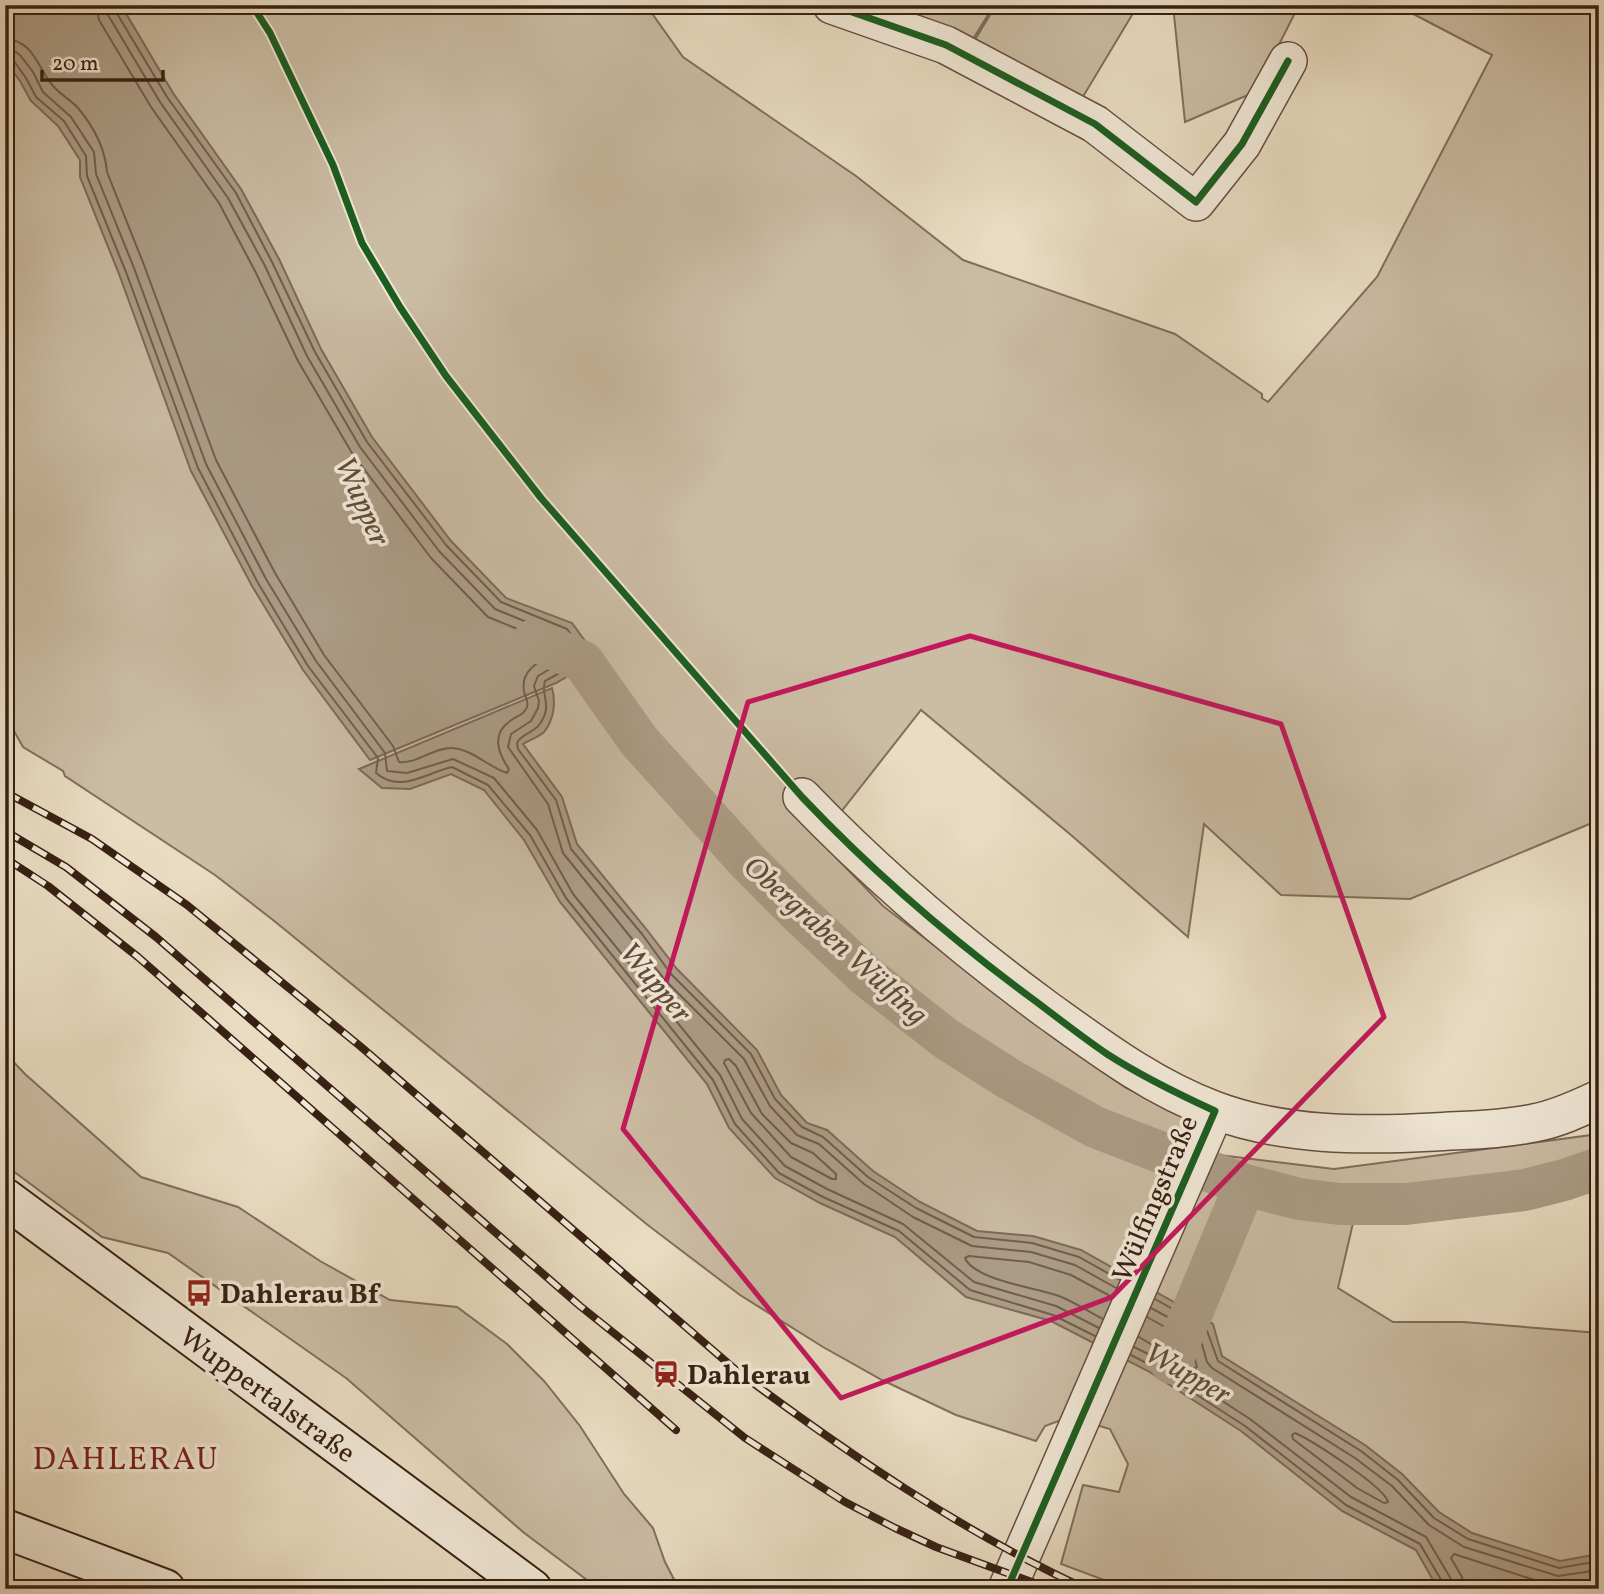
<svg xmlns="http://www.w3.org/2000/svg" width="1604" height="1594" font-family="Vollkorn,serif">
<rect width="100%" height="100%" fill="#e9dcc2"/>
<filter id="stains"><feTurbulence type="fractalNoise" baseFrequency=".00286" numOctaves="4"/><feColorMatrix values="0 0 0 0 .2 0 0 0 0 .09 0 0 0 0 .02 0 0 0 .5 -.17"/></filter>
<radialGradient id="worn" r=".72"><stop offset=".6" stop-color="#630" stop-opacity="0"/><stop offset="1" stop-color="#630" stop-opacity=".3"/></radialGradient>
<path fill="#cbbca4" stroke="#816e5c" stroke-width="2" d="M5,5H646L683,57L856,176L963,260L1175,334L1262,394V398L1268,402L1377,277L1492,55L1396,5H1599V820L1410,899L1281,895L1204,824L1188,937L1071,835L921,710L819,840L883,906L1058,1040L1126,1088L1190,1117L1178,1148L1179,1150L1334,1169L1599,1134V1187L1538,1199L1348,1221L1353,1223L1338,1288L1393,1322H1463L1599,1333V1589H1128L1061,1564L1083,1485L1119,1492L1128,1464L1110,1429L1069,1417L1045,1426L1036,1441L956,1415L882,1380L823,1347L740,1295L649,1226L273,920L215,875L65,776L63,771L23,747L5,715Z
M840,5H994L965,52Z
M996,5H1138L1075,110L967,53Z
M1173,5H1299L1255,92L1185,122Z
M5,1053L25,1074L141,1177L238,1207L320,1261L390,1300L457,1307L507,1344L544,1381L580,1426L624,1494L653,1528L665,1562L679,1589H599L523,1532L346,1378L168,1253L102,1237L5,1165Z"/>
<path fill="#ac9c86" stroke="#7d6a58" stroke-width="2" d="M5,5H121L173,93L241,189L279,259L321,349L372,437L451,541L506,598L572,623L598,659L556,683L370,760L303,670L252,586L191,471L119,274L80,177V160L58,126L31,101L20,81L5,61Z
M552,688C556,702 554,720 544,732C539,737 529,740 523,744L562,797L577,844L647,930L677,969L757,1050L781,1095L807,1123L827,1130L873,1171L920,1202L977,1231L1033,1236L1081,1250L1213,1324L1222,1356L1365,1445L1402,1474L1439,1512L1472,1533L1560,1561L1599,1554V1589H1438L1416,1550L1342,1511L1241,1431L1148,1371L1051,1321L966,1297L895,1237L820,1203L775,1178L729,1128L707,1084L560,902L524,840L484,790L451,774L410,789L382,788L359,769Z"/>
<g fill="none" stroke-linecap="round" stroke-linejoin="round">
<path stroke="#725e4c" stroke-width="2" d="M106,5L108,15L160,102L228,198L265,266L307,356L360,447L439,551L495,609L561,636L573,651L572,656L538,676L534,686L539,701L538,708L531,721L511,734L508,747L548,804L563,853L665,980L744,1059L770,1106L797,1135L819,1144L864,1184L913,1217L972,1246L1031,1252L1075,1265L1116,1288
M115,5L116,12L167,97L236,193L272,262L315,352L367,442L446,545L501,602L567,629L586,654L585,659L545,681C540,696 554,705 539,725C533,733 522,733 517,743L518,749L556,800L571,849L642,934L671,974L751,1054L775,1099L802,1127L823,1137L868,1177L916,1208L974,1237L1032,1243L1079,1257L1120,1280
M5,39C34,40 38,69 53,86C61,95 71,100 78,108C94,127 105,149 107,172L144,265L216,460L275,573L324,655L393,746L399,762C418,764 434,747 452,748C472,749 490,768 507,773L509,769C498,753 491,734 510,721C517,716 524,715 527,707C529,700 525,698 524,691C520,669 541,661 556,652L557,648L554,644L488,617L431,558L352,453L298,361L255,271L219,203L151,107L99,20L96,5
M5,49L13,50L20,55L33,72L43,92L71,117L94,152L96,174L134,268L206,464L266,579L316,661L385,753L387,771L407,773L453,759L494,778L537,830L573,894L720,1075L742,1119L785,1166L827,1189L903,1224L974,1282L1056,1306L1099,1328
M5,58L14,61L26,78L36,97L64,121L86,156L87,176L126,272L198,468L258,583L308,666L378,758L376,773C401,794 425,773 452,767L488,785L530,835L566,898L713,1080L735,1124L779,1173L823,1197L899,1231L970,1290L1053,1315L1095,1336
M729,1059L736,1066L762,1114L791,1143L813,1153L836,1174V1179H832L791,1157L751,1113L724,1063L725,1060Z
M1155,1299L1206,1328L1218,1361L1361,1451L1398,1480L1434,1518L1468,1539L1559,1568L1599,1561
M1151,1308L1199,1334L1207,1362L1212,1368L1355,1458L1392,1486L1429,1525L1464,1547L1558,1576L1599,1570
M1103,1319C1088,1311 1074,1302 1059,1296C1037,1288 974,1280 965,1258L969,1256L1029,1262L1071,1275L1112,1297
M1139,1337L1192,1369L1197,1367L1190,1341L1147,1317
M1134,1347L1156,1358L1250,1419L1351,1497L1426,1537L1451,1579L1453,1589
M1131,1355L1152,1366L1245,1426L1346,1505L1420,1544L1443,1583L1444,1589
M1295,1433C1311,1440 1385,1487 1388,1502L1384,1503L1357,1488L1293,1439L1292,1435Z
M1463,1589L1462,1577L1451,1558L1454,1554L1556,1587L1599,1580"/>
<path stroke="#ac9c86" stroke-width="42" d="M534,640L583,662L639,741L749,863L799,913L866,976L945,1038L1009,1079L1095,1127L1245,1185L1299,1199L1340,1204H1406L1525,1190L1564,1180L1599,1168
M1171,1363L1245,1185"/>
<defs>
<path id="minor" d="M832,5L946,45L1095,124L1196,202L1242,144L1288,61
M802,797C877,875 959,945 1046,1009C1099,1047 1152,1087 1214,1110C1283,1136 1361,1136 1434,1132C1467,1130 1501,1130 1534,1123C1556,1119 1578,1109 1599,1099
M1007,1589L1215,1111"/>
<path id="secondary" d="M5,1198L532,1589
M5,1529L165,1589"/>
</defs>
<use href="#minor" stroke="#644f3f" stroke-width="40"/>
<use href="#secondary" stroke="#372013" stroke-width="42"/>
<use href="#minor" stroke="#f1e8d7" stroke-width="37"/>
<use href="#secondary" stroke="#f1e8d7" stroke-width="38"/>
<defs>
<path id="rail" d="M5,792L92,839L187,905L360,1046L737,1371C847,1453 961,1531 1086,1589
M5,831L66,867L156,937L580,1306L745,1438L845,1502L895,1528L936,1547L1051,1589
M5,858L48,886L138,957L676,1430"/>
</defs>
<use href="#rail" stroke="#372013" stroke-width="8"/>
<use href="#rail" stroke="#f1e8d7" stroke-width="5" stroke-dasharray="16" stroke-linecap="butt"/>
<defs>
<path id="cycleway" d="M252,5L270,33L333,165L362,243L400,307L446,376L541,498L802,797C873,872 951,939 1034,1000C1058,1018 1082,1037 1107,1054C1141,1076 1178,1094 1215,1111L1007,1589
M832,5L946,45L1095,124L1196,202L1242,144L1288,61"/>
</defs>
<use href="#cycleway" stroke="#f1e8d7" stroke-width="11"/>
<use href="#cycleway" stroke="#1b5e20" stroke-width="7"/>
</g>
<path fill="none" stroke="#c2185b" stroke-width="5" stroke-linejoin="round" d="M970,636L1281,724L1384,1017L1112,1297L841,1398L623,1129L748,702Z"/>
<defs>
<symbol id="bus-bare" viewBox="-9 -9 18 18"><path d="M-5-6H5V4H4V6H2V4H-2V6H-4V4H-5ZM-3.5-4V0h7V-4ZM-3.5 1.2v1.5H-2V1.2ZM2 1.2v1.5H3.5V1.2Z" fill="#8f2418" stroke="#f1e8d7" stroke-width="2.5" paint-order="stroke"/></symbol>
<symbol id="station-bare" viewBox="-9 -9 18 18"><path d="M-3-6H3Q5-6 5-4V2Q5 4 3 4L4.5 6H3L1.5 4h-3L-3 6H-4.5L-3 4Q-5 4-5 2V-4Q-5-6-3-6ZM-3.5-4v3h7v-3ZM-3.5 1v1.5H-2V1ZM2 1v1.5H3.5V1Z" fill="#8f2418" stroke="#f1e8d7" stroke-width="2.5" paint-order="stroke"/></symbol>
</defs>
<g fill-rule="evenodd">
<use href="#bus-bare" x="180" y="1274" width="38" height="38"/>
<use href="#station-bare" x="647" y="1355" width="38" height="38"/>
</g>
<g text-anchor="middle" stroke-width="7" stroke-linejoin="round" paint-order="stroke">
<g font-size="28" fill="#372013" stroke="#f1e8d7">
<text transform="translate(1154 1198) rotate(-67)" y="10">Wülfingstraße</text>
<text transform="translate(268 1394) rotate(36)" y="10">Wuppertalstraße</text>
</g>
<g font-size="28" font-weight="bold" fill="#372013" stroke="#f1e8d7" text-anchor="start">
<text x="220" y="1303">Dahlerau Bf</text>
<text x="687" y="1384">Dahlerau</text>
</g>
<g font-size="30" font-style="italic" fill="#604b3b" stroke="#f1e8d7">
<text transform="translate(363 501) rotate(66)" y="10">Wupper</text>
<text transform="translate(836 940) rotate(42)" y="10">Obergraben Wülfing</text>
<text transform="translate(656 982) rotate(50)" y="10">Wupper</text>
<text transform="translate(1188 1373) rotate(30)" y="10">Wupper</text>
</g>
<g font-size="32" letter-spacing="2" fill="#7a1f14" stroke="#f1e8d7">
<text x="126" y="1469">DAHLERAU</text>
</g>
</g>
<rect width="1604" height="1594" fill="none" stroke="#e9dcc2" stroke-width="28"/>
<rect x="7" y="7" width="1590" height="1580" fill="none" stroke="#372013" stroke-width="3.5"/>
<rect x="14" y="14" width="1576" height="1566" fill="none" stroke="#372013" stroke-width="2"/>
<path d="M42 70v10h121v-10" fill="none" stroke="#372013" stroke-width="3.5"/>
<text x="52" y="70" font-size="21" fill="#372013" stroke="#f1e8d7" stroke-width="5" paint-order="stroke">20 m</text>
<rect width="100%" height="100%" filter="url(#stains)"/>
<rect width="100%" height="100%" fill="url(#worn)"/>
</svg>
